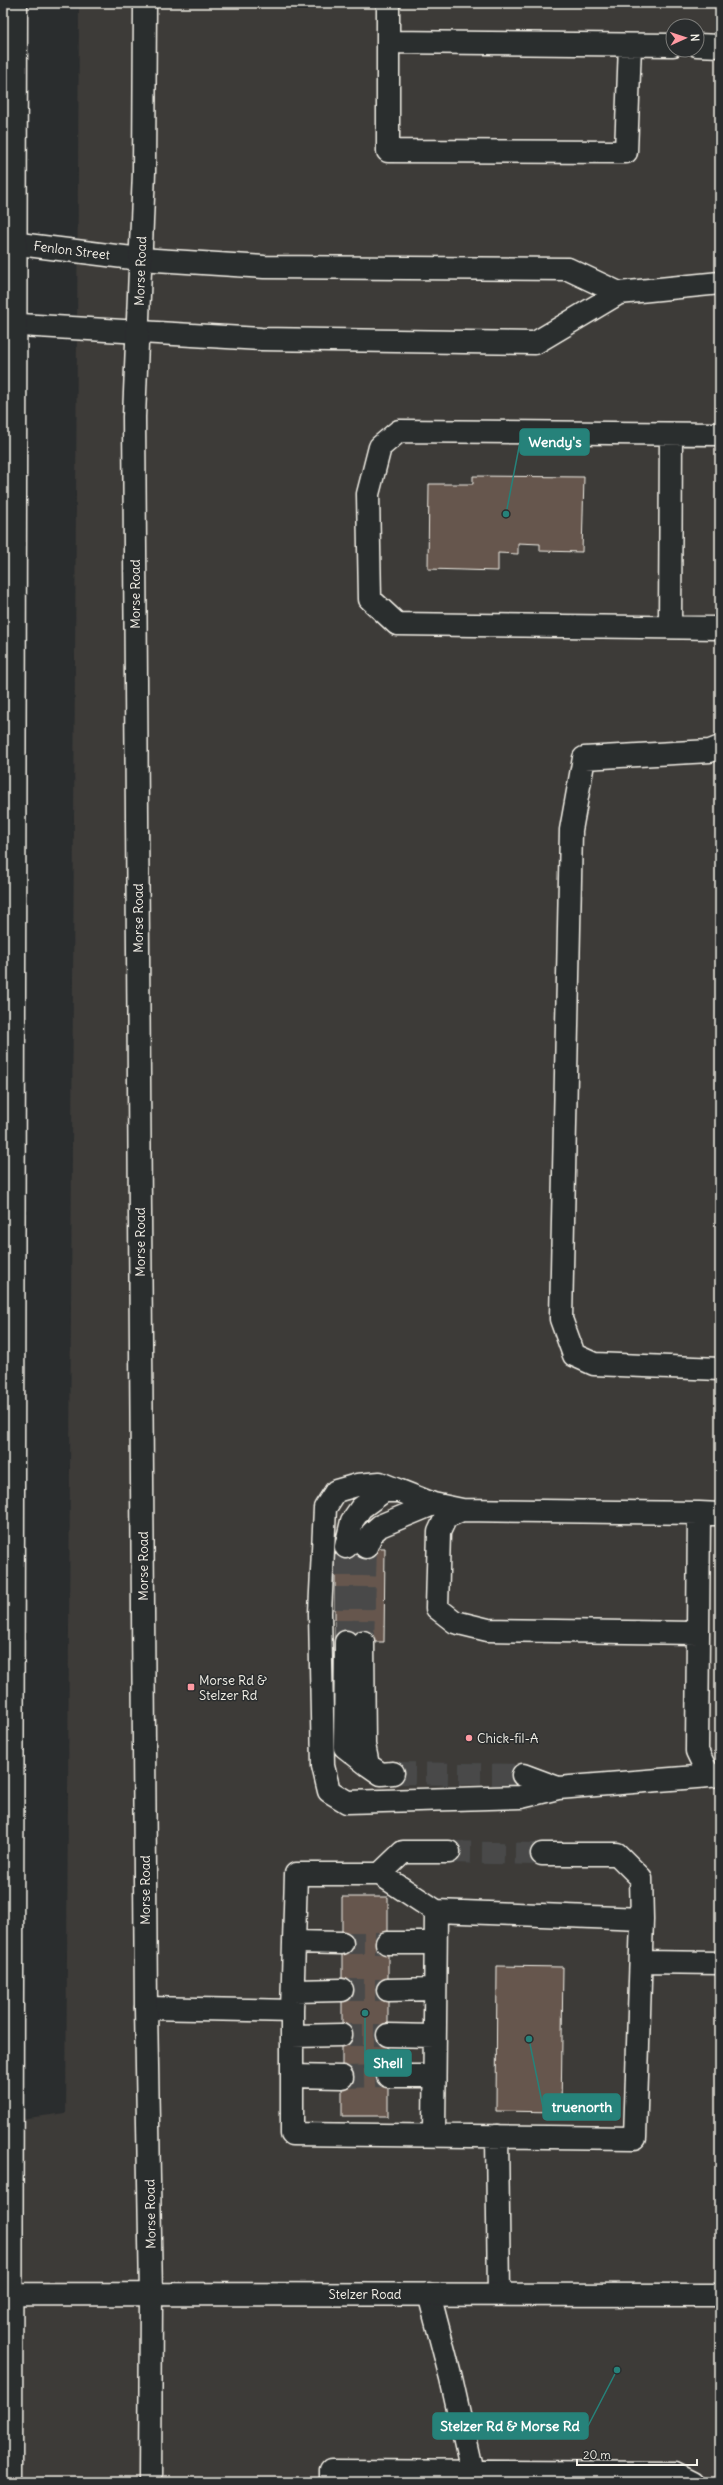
<svg xmlns="http://www.w3.org/2000/svg" width="723" height="2485" font-family="Delius,sans-serif">
<rect width="100%" height="100%" fill="#2a2d2e"/>
<filter id="ink" filterUnits="userSpaceOnUse"><feTurbulence type="fractalNoise" baseFrequency=".025" numOctaves="2"/><feDisplacementMap in="SourceGraphic" scale="8" xChannelSelector="R" yChannelSelector="G"/><feConvolveMatrix kernelMatrix="1 2 1 2 8 2 1 2 1" color-interpolation-filters="sRGB"/></filter>
<g filter="url(#ink)">
<path fill="#3c3a38" fill-rule="evenodd" d="M79,3H720V2482H3V2121L66,2113ZM673,26H697V50H673Z"/>
<path fill="#66574e" stroke="#f4f1e8" d="M473,476L584,477L582,552L540,551V544L518,543V554L498,553V571L428,569L429,484H473Z
M335,1547L385,1548L384,1642H335Z
M342,1897H388V2116H342Z
M497,1966L563,1967L561,2112L496,2111Z"/>
<g fill="none" stroke-linecap="round" stroke-linejoin="round">
<path stroke="#484a4a" stroke-width="22" stroke-dasharray="22 11" stroke-linecap="butt" d="M346,1642V1547
M363,1642L366,1547
M393,1773L523,1775
M449,1852L542,1854
M342,1943H387
M342,1990H388
M341,2035H388
M342,2077L388,2076"/>
<defs>
<path id="minor" d="M388,3V42
M630,45L626,152L388,151V42L673,45
M697,45L720,46
M3,242L140,259L264,267L568,269L619,293
M3,324L261,339L535,343L619,293L720,283
M720,434L399,431L380,447L368,494L370,599L397,624L720,628
M670,627L671,434
M720,747L710,751L584,758L571,830L561,1319L574,1355L594,1364L720,1369
M400,1491L380,1483L357,1485L336,1491L325,1508L320,1613L323,1766L329,1791L347,1802L521,1797L558,1788L709,1776
M720,1514L699,1513L697,1751L709,1776L720,1775
M346,1547L352,1521L361,1508L384,1491H400L433,1504L462,1510
M366,1547L372,1533L380,1526L433,1504
M697,1633L488,1630L455,1622L437,1608L439,1532L446,1517L462,1510L699,1513
M346,1642L345,1747L368,1765
M363,1642L364,1745L368,1765L381,1774L393,1773
M523,1775L558,1788
M542,1854H617L641,1878L642,1919
M380,1874L403,1852H449
M294,1942L342,1943
M387,1943H435
M641,1962L720,1963
M388,1990L435,1989
M293,1991L342,1990
M146,2008L292,2011V2134L635,2138L642,1919L436,1911L380,1874H296L292,2011
M388,2035L434,2036
M292,2036L341,2035
M292,2076L342,2077
M388,2076H434
M434,2135L436,1911
M497,2136L499,2294
M429,2294L451,2378L472,2472V2482
M331,2482V2471L675,2473L693,2482"/>
<path id="major" d="M145,3L144,172L134,417L146,2008L151,2295L150,2482
M3,2297L10,2294L720,2295
M11,2482L16,3"/>
</defs>
<use href="#minor" stroke="#f4f1e8" stroke-width="25"/>
<use href="#major" stroke="#f4f1e8" stroke-width="25"/>
<use href="#minor" stroke="#2a2d2e" stroke-width="22"/>
<use href="#major" stroke="#2a2d2e" stroke-width="22"/>
</g>
</g>
<g fill="#ff9aa2" stroke="#2a2d2e" stroke-width="1.5">
<rect x="187" y="1683" width="8" height="8" rx="2"/>
<circle cx="469" cy="1738" r="4"/>
</g>
<g text-anchor="middle" stroke-width="3" stroke-linejoin="round" paint-order="stroke">
<g font-size="13" fill="#f4f1e8" stroke="#2a2d2e">
<text transform="translate(72 250) rotate(7)" y="5">Fenlon Street</text>
<text transform="translate(140 271) rotate(-88)" y="5">Morse Road</text>
<text transform="translate(135 594) rotate(-90)" y="5">Morse Road</text>
<text transform="translate(138 918) rotate(-90)" y="5">Morse Road</text>
<text transform="translate(140 1242) rotate(-90)" y="5">Morse Road</text>
<text transform="translate(143 1566) rotate(-90)" y="5">Morse Road</text>
<text transform="translate(145 1890) rotate(-90)" y="5">Morse Road</text>
<text transform="translate(150 2214) rotate(-91)" y="5">Morse Road</text>
<text x="365" y="2299">Stelzer Road</text>
</g>
<g font-size="13" fill="#f4f1e8" stroke="#2a2d2e" text-anchor="start">
<text x="199" y="1685">Morse Rd &amp;<tspan x="199" dy="15">Stelzer Rd</tspan></text>
<text x="477" y="1743">Chick-fil-A</text>
</g>
</g>
<path fill="none" stroke="#26827a" stroke-width="1.5" d="M506 514L520 442M365 2013L365 2063M529 2039L543 2107M617 2370L588 2426"/>
<g fill="#26827a" stroke="#2a2d2e" stroke-width="1.5">
<circle cx="506" cy="514" r="4"/>
<circle cx="365" cy="2013" r="4"/>
<circle cx="529" cy="2039" r="4"/>
<circle cx="617" cy="2370" r="4"/>
</g>
<g fill="#26827a" stroke="#26827a" stroke-width="1.5">
<rect x="520" y="429" width="69" height="26" rx="4"/>
<rect x="365" y="2050" width="46" height="26" rx="4"/>
<rect x="543" y="2094" width="77" height="26" rx="4"/>
<rect x="433" y="2413" width="155" height="26" rx="4"/>
</g>
<g font-size="14" text-anchor="middle" font-weight="bold" fill="#fff">
<text x="555" y="447">Wendy's</text>
<text x="388" y="2068">Shell</text>
<text x="582" y="2112">truenorth</text>
<text x="510" y="2431">Stelzer Rd &amp; Morse Rd</text>
</g>
<rect width="723" height="2485" fill="none" stroke="#2a2d2e" stroke-width="16"/>
<rect x="8" y="8" width="707" height="2469" fill="none" stroke="#f4f1e8" stroke-width="1.5" filter="url(#ink)"/>
<g transform="translate(685 38) rotate(87)"><circle r="19" fill="#2a2d2e" stroke="#7b7b78"/>
<path d="M0-3L7 15L0 10L-7 15Z" fill="#ff9aa2"/>
<text y="-6" font-size="11" font-weight="bold" text-anchor="middle" fill="#f4f1e8">N</text>
</g>
<path d="M577 2459v6h120v-6" fill="none" stroke="#f4f1e8" stroke-width="2"/>
<text x="583" y="2459" font-size="12" fill="#f4f1e8" stroke="#2a2d2e" stroke-width="3" paint-order="stroke">20 m</text>
</svg>
